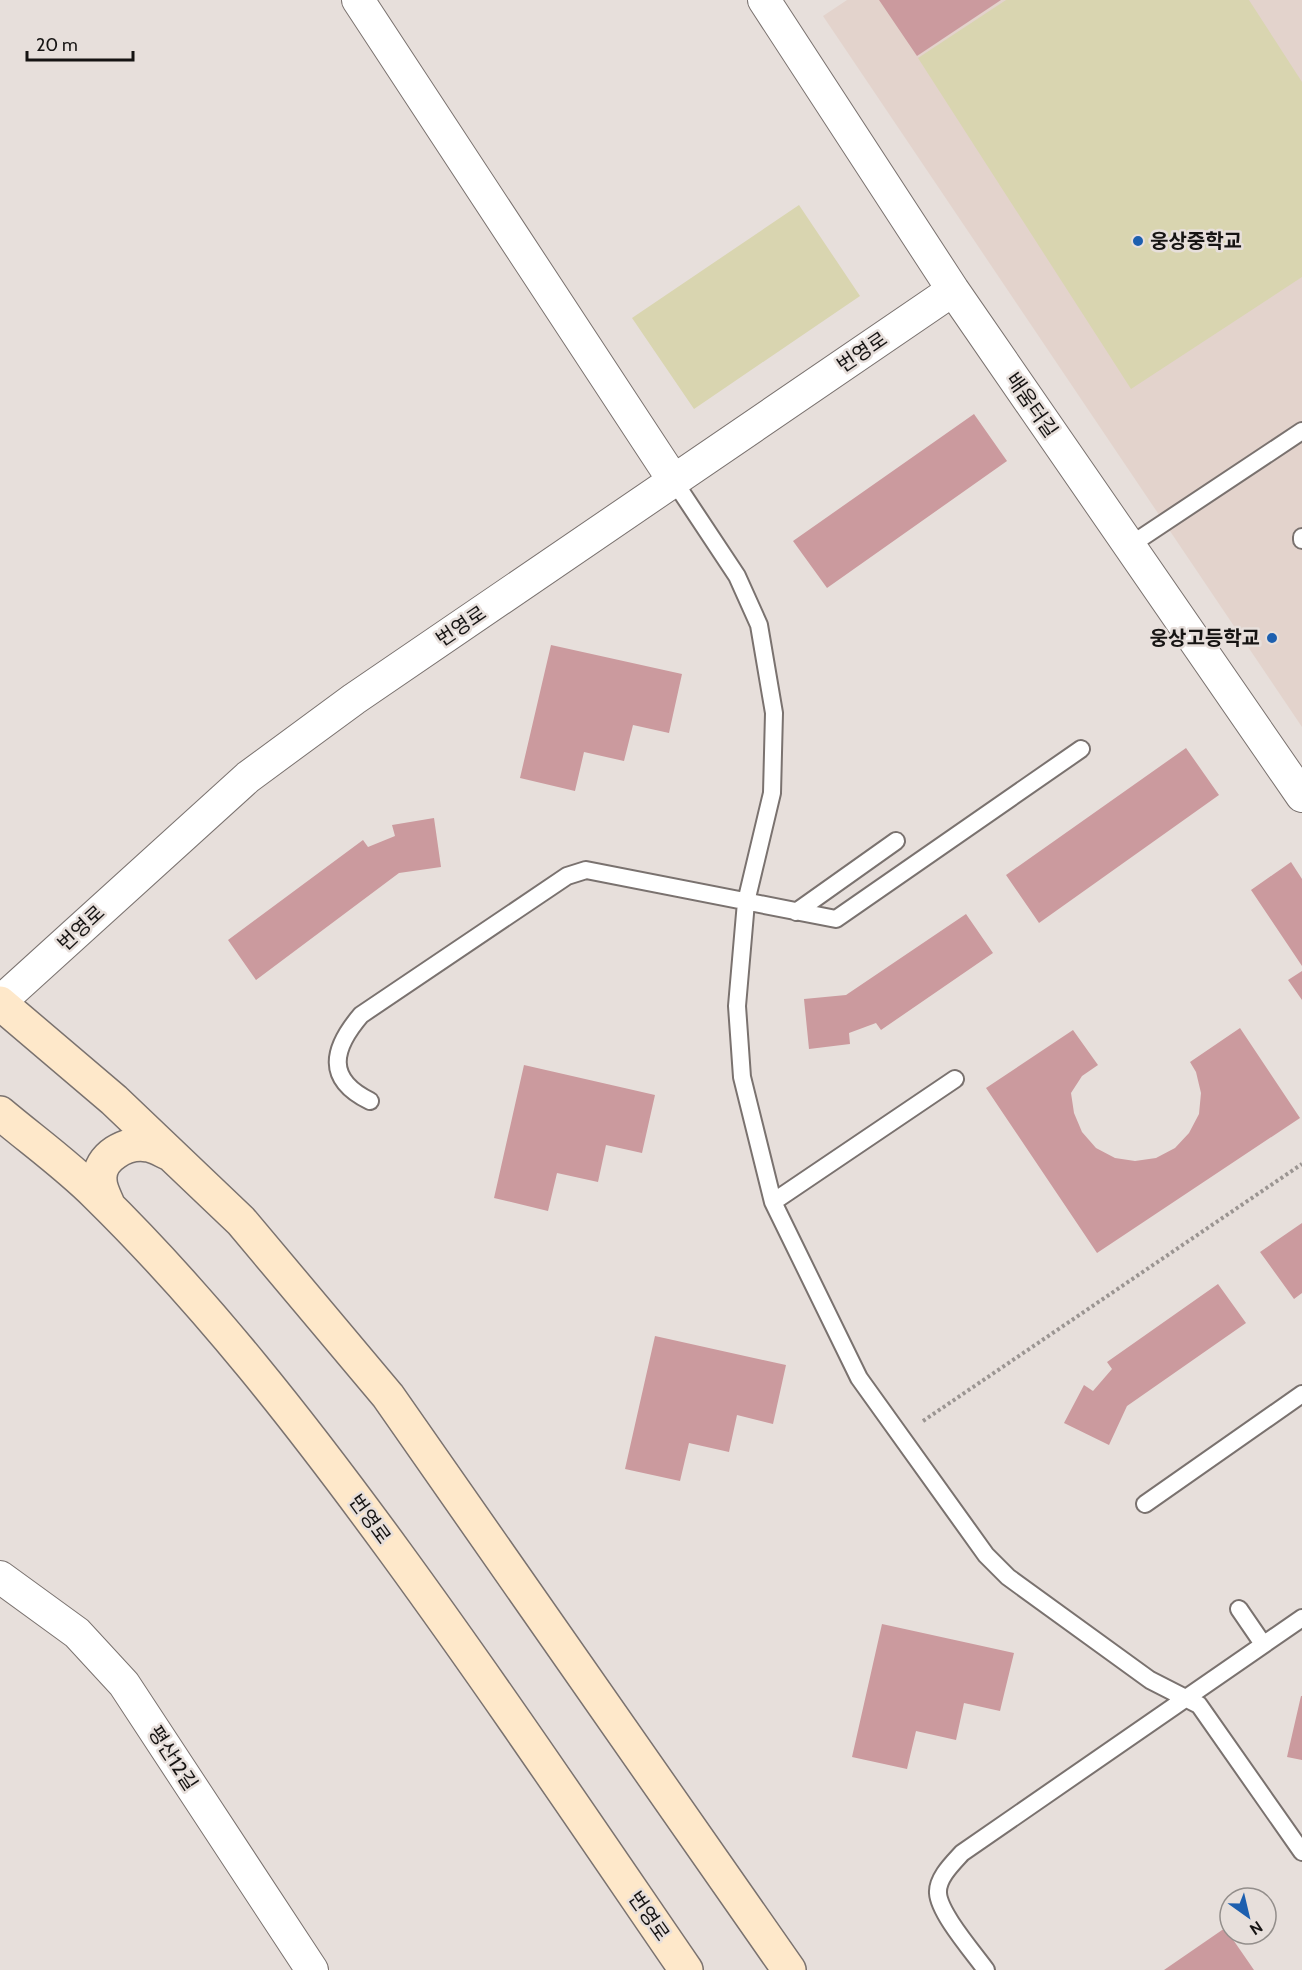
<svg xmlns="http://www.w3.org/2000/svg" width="1302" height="1970" font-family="Cabin,'Noto Sans KR',sans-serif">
<rect width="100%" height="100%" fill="#e7dfdb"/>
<path fill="#e3d3cc" d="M847,0H1302V727L823,16Z"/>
<path fill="#d9d5b0" d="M1006,0H1249L1302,82V277L1131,389L918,58Z
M799,205L860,296L694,409L632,318Z"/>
<path fill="#cb9a9e" d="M879,0H1001L917,56Z
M974,414L1007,461L827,588L793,541Z
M551,645L682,674L669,733L633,725L624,761L584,752L575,791L520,778Z
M1186,748L1219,795L1039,923L1006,875Z
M434,818L441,867L399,873L256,980L228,940L363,840L368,847L395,836L392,825Z
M1291,862L1302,879V966L1251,890Z
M966,914L993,953L881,1030L876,1023L849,1033L850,1044L809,1049L804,999L846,995Z
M1302,971V1000L1288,980Z
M1240,1028L1300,1118L1097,1253L986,1088L1073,1030L1098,1065L1082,1076L1071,1093L1074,1113L1082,1132L1096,1148L1115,1158L1135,1161L1156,1158L1175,1148L1189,1133L1199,1114L1201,1093L1196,1072L1190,1062Z
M524,1065L655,1095L642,1153L606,1145L598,1182L557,1173L548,1211L494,1198Z
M1302,1223V1293L1294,1299L1260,1252Z
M1218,1284L1246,1323L1127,1406L1109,1445L1064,1423L1084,1385L1093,1391L1112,1369L1107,1362Z
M655,1336L786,1365L773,1424L737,1415L729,1452L689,1443L680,1481L625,1469Z
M882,1624L1014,1653L1000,1711L964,1703L956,1740L916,1731L907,1769L852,1757Z
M1301,1696H1302V1760L1287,1757Z
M1225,1928L1254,1970H1164Z"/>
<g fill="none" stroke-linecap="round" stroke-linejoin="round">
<defs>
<path id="service" d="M674,481L737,576L759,625L774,713L772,793L746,902L737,1006L742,1077L773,1202L859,1378L986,1555L1008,1577L1150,1680L1199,1705L1302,1852
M1302,537V540
M1129,546L1302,431
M796,912L896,841
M370,1101C325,1079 332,1049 361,1015L567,876L586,870L836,919L1081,749
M773,1202L955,1079
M1145,1504L1302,1394
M1239,1609L1263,1644
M986,1970C973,1952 939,1913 938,1893C937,1878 953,1863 962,1853L1302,1618"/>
<path id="minor" d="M358,0L674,481
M764,0L953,290L1302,796
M0,1002L248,777L354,699L953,290
M0,1577L77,1633L124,1684L312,1970"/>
<path id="secondary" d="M0,1003L114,1100L241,1221L388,1396L789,1970
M0,1113C32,1140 67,1165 97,1195C208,1304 303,1426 395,1552C495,1689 590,1830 686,1970
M109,1207C106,1199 100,1189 100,1180C98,1157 127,1141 148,1145C155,1146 163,1151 170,1154"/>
</defs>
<use href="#service" stroke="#7a726f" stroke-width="20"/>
<use href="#minor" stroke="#7a726f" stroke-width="34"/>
<use href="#secondary" stroke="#7a726f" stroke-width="36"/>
<path stroke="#9b9592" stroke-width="4" stroke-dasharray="3 3" stroke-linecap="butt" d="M923,1421L1302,1164"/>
<use href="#service" stroke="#fff" stroke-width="16"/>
<use href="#minor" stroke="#fff" stroke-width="32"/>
<use href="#secondary" stroke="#fee8ca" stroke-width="33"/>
</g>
<g fill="#1d5faf" stroke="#e7dfdb" stroke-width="2">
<circle cx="1138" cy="241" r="6"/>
<circle cx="1272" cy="638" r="6"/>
</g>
<g text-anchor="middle" stroke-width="5" stroke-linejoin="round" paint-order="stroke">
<g font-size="20" font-weight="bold" fill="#161413" stroke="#e7dfdb" text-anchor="start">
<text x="1150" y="248">웅상중학교</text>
<text x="1260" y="645" text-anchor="end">웅상고등학교</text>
</g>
<g font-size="20" fill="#161413" stroke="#e7dfdb">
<text transform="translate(862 352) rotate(-34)" y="7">번영로</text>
<text transform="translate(1032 405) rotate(55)" y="7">배움터길</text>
<text transform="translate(461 626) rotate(-34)" y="7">번영로</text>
<text transform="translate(81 928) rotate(-43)" y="7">번영로</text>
<text transform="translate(370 1519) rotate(54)" y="7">번영로</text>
<text transform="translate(173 1758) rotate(57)" y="7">평산12길</text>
<text transform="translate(649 1916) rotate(55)" y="7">번영로</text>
</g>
</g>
<g transform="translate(1248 1916) rotate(146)"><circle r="28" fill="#e7dfdb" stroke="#938e8b" stroke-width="1.5"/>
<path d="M0-4.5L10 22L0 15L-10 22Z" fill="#1d5faf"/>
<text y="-9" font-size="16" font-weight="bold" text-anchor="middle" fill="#161413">N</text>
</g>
<path d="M27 51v9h106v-9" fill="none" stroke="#161413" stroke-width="3"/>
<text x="36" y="51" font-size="18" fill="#161413" stroke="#e7dfdb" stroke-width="4.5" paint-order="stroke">20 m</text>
</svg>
